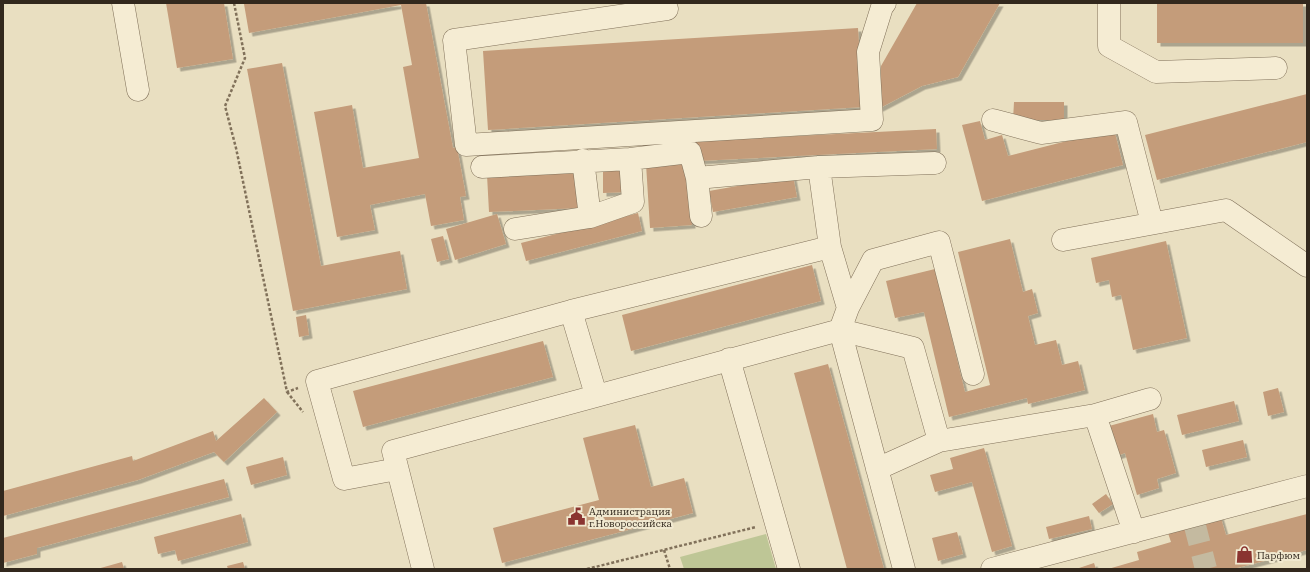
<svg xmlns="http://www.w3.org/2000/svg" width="1310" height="572" font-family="'IBM Plex Serif',serif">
<defs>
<filter id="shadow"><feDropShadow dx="3.5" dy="3.5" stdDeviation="0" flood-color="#0004"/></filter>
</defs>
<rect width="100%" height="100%" fill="#e9dfc1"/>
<path fill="#bec696" d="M766,534L776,569H684L680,557Z"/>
<path fill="#c49c7a" filter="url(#shadow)" d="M166,3H224L233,59L177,68Z
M426,3L453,148L457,147L466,196L460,197L464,220L431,226L425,194L370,205L375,230L337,237L314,112L352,105L363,168L419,158L403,67L412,65L401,5L249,33L244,4Z
M917,3H1000L958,77L922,86L878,109L881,66Z
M1157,3H1303V43H1157Z
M858,28L863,107L488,130L483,51Z
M282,63L321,266L400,251L407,289L293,311L247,69Z
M1307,94V142L1157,180L1145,135Z
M1014,102H1064V120H1013Z
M980,121L985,140L1002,135L1008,156L1114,129L1123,165L982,201L962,125Z
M936,129L937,149L697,161L696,141Z
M688,161L692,225L650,228L646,164Z
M603,167H627V192L603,193Z
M578,171L579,208L489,212L487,175Z
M793,176L797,197L713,212L709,191Z
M638,213L642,231L526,261L521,243Z
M497,214L506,244L455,260L446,229Z
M443,236L449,259L437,262L431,239Z
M1010,239L1023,292L1032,289L1038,313L1028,316L1035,345L1056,340L1062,365L1078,361L1085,390L1028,404L1027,398L949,417L924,312L895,318L886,281L935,269L965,392L990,385L958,252Z
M1166,241L1187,338L1133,350L1121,295L1112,297L1109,280L1096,283L1091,258Z
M812,265L821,301L631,351L622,315Z
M306,315L309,335L299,337L296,317Z
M543,341L553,377L363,427L353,391Z
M828,364L884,569H847L794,373Z
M1278,388L1284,412L1268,416L1263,392Z
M264,398L277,412L224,462L214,452L138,480L3,516V491L132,456L133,461L213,431L216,441Z
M1234,401L1239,421L1182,435L1177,415Z
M1153,414L1157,432L1164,430L1176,473L1157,479L1159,488L1137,495L1125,453L1117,456L1109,426Z
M635,425L651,487L684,478L693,513L502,563L493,528L599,500L583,438Z
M1243,440L1247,457L1206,467L1202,450Z
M984,448L1012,546L992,552L972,482L935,492L930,475L953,469L950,458Z
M283,457L287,475L251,485L246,467Z
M224,479L229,497L37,548V554L3,563V538Z
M1106,494L1113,504L1099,513L1092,504Z
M241,514L248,542L178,561L175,550L158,554L154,537Z
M1307,514V550L1233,569H1108L1139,560L1137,552L1171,542L1167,530L1220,515L1226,535Z
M1089,516L1092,529L1049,539L1046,527Z
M957,532L963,554L938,561L932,538Z
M122,562L124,569H97Z
M243,562L245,569H228L227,566Z
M1094,563L1096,569H1076Z"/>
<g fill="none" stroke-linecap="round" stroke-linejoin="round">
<path stroke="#c4baa0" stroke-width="22" stroke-dasharray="22 11" stroke-linecap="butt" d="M1194,522L1206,569"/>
<defs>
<path id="minor" d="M123,3L138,90
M1109,3V46L1156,72L1276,68
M667,9L454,40L466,145L872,120L868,52L882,7L885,3
M993,120L1041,133L1126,122L1152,223
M583,160L590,217
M482,167L630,159L690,152L697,178L701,216
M819,167L830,247L848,308L840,330L913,348L939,441
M697,178L819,167L935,163
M515,229L590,217L633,202L630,159
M1063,240L1226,210L1307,266
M848,308L873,260L939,242L973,374
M571,311L596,395
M729,359L789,569
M1095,415L1134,532
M397,469L344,479L317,381L571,311L830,247
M877,469L939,441L1095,415L1150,399
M423,569L393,451L840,330L904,569
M992,569L1307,486"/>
</defs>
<use href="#minor" stroke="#81715a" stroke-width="23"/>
<path stroke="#81715a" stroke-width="2.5" stroke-dasharray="3 2" stroke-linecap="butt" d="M234,3L245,58L225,106L236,148L287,392L298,388
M287,392L303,412
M664,550L670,569
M587,569L756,527"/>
<use href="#minor" stroke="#f5ecd3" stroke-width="22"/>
</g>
<defs>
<symbol id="civic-bare" viewBox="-9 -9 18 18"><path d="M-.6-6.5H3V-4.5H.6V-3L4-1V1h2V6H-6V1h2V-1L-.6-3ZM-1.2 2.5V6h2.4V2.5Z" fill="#8a3430" stroke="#f1e9d0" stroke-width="2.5" paint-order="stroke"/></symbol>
<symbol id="shop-bare" viewBox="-9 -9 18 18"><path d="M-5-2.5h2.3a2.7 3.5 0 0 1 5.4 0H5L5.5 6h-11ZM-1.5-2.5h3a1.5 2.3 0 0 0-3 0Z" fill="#8a3430" stroke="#f1e9d0" stroke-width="2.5" paint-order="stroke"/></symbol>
</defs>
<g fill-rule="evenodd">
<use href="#civic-bare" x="564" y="504" width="25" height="25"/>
<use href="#shop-bare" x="1232" y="542" width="25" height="25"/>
</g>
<g text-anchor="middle" stroke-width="4" stroke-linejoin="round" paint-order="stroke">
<g font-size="10" fill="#32281d" stroke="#f1e9d0" text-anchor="start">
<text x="589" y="515">Администрация<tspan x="589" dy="12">г.Новороссийска</tspan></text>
<text x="1257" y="559">Парфюм</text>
</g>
</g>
<rect width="1310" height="572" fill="none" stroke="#32281d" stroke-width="8"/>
</svg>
